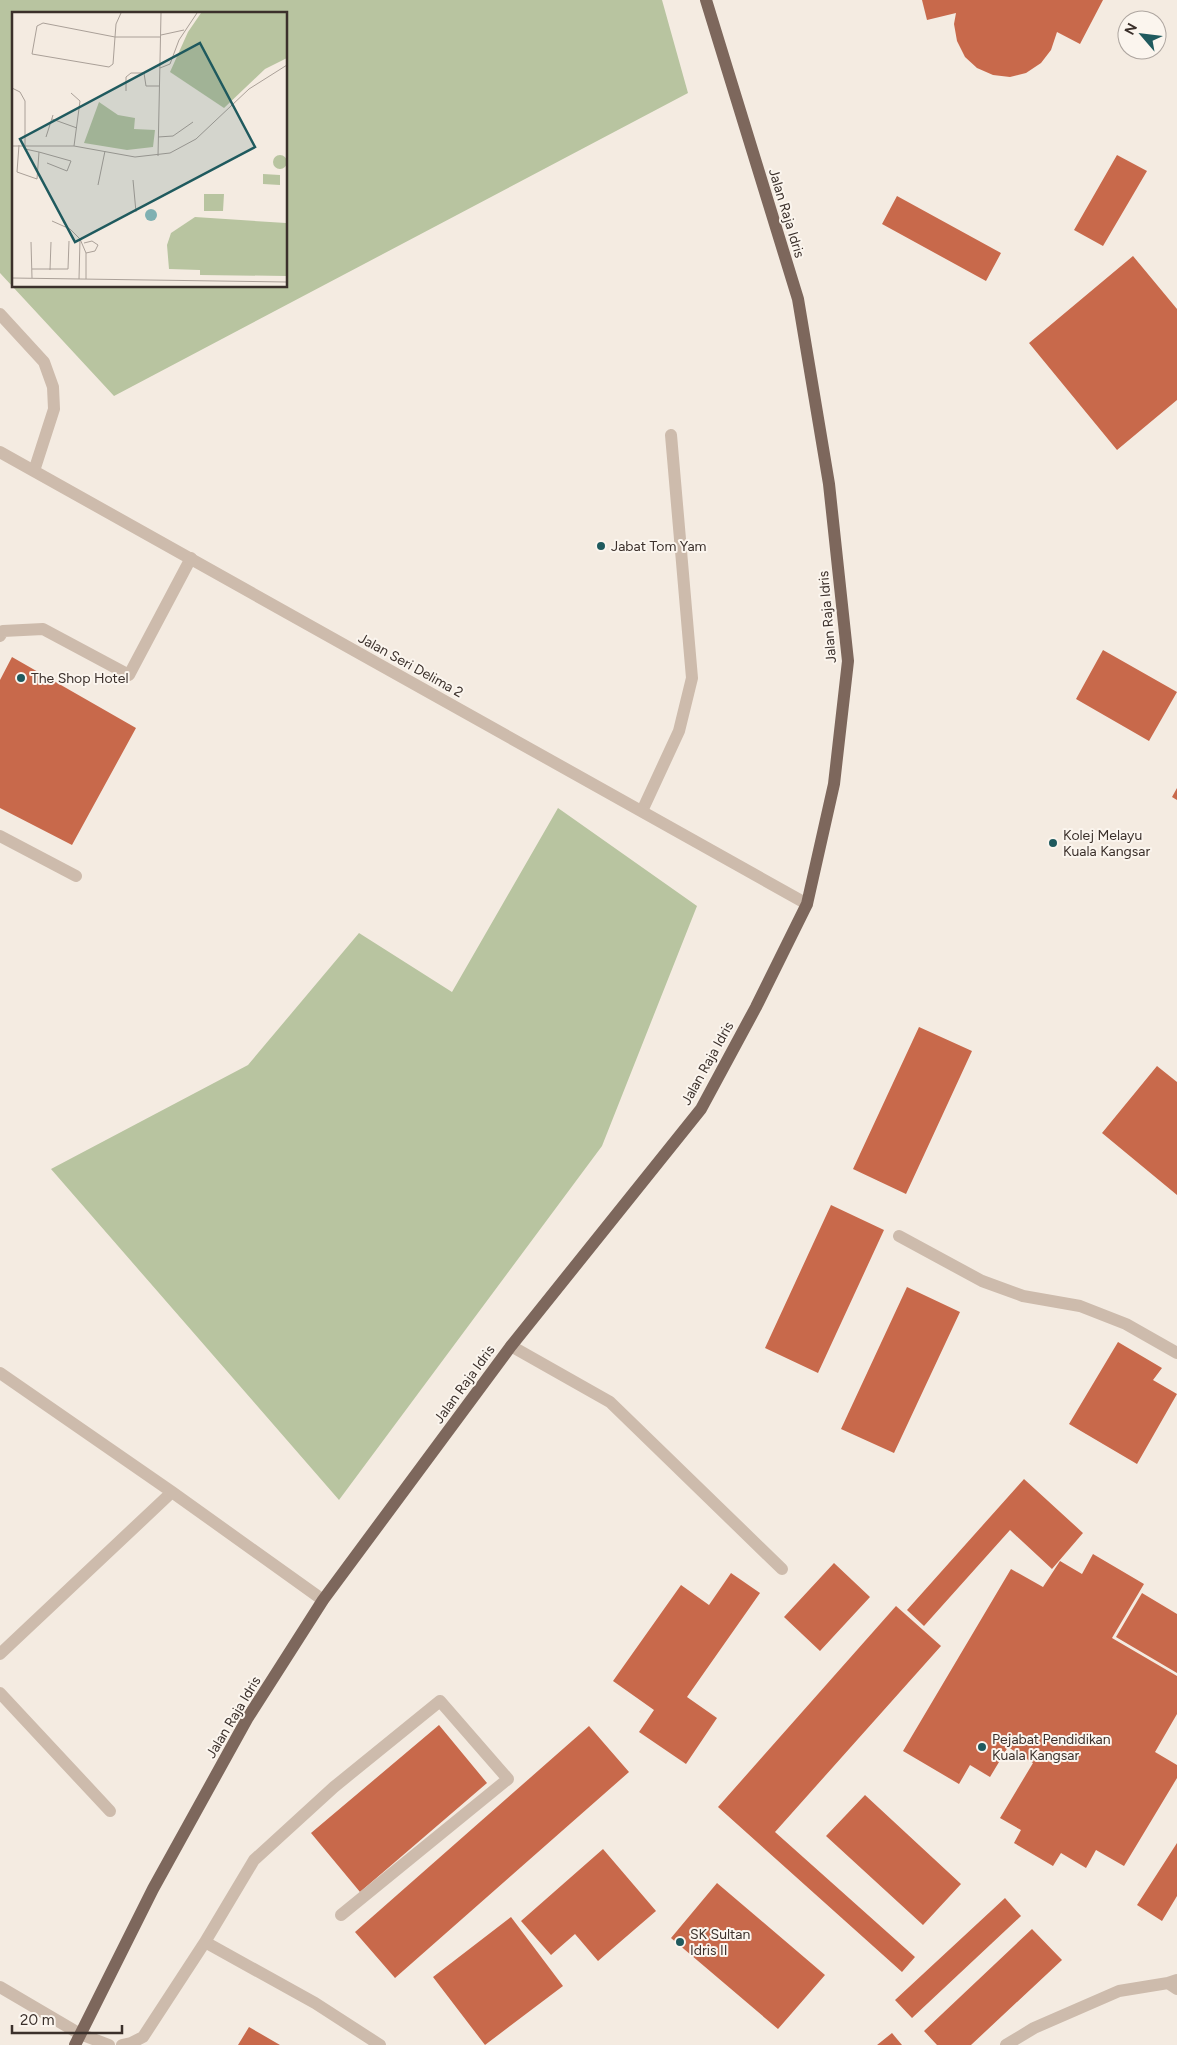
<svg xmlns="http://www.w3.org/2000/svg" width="1177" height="2045" font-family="Figtree,sans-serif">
<rect width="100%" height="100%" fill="#f4ebe1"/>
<path fill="#b8c4a0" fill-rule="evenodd" d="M0,0H662L688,93L114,396L0,273ZM14,14H286V286H14Z
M558,808L697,906L602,1146L339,1500L51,1169L248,1065L359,933L452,992Z"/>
<path fill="#c8694b" d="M922,0H1103L1080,44L1057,32L1051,50L1041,63L1026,73L1010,77L993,75L977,68L965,57L957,41L954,24L956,13L927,20Z
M1117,155L1147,171L1103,246L1074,230Z
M897,196L1001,253L986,281L882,224Z
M1133,256L1177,309V400L1117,450L1029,343Z
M1103,650L1177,692L1149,741L1076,699Z
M12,657L136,728L72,845L0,808V680Z
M1177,788V800L1172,797Z
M919,1027L972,1051L906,1194L853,1169Z
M1157,1066L1177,1082V1195L1102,1133Z
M831,1205L884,1230L818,1373L765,1348Z
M907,1287L960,1312L894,1453L841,1429Z
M1118,1342L1162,1368L1153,1380L1177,1394L1137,1464L1069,1424Z
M1024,1479L1083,1533L1052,1569L1010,1530L924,1626L907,1610Z
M1093,1554L1144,1584L1112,1638L1177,1676V1714L1155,1752L1177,1765V1778L1124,1866L1096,1850L1086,1868L1061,1853L1053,1866L1014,1843L1021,1830L1000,1818L1033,1763L1008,1747L990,1777L970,1765L959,1784L903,1751L1011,1569L1043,1587L1060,1561L1082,1574Z
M834,1563L870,1597L820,1651L784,1617Z
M731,1573L760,1593L687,1697L717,1718L686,1764L639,1732L654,1710L613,1681L681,1585L709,1605Z
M1142,1593L1177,1614V1673L1116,1637Z
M896,1606L941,1646L775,1832L915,1957L902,1972L718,1807Z
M439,1725L487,1783L360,1892L311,1833Z
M589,1726L629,1772L395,1978L355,1932Z
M865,1795L961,1884L923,1925L826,1836Z
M1177,1843V1896L1162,1921L1137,1905Z
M603,1849L656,1911L598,1961L575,1934L551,1955L521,1921Z
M717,1883L825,1975L778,2029L671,1938Z
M1005,1898L1021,1916L912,2018L895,2000Z
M511,1917L563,1986L485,2045L433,1977Z
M1032,1929L1062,1960L971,2045H937L924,2031Z
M249,2027L280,2045H238Z
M892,2033L902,2045H877Z"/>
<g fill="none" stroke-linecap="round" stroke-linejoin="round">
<path stroke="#cdbbac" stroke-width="12" d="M0,636L3,631L43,629L129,675L191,558
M642,811L679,731L692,678L671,435
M0,836L76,876
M899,1236L982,1281L1023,1296L1080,1306L1126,1324L1177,1353
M511,1346L610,1402L782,1569
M0,1373L172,1492L323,1600
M0,1654L172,1492
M0,1693L110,1811
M205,1942L254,1860L334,1787L440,1701L508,1779L341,1915
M1177,1980L1168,1983L1177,1989
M80,2034L109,2045
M122,2045L131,2043L143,2037L205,1942L315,2003L380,2045
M1006,2045L1034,2028L1119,1991L1168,1983"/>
<path stroke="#cdbbac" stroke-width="12" d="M0,314L44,362L53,387L54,409L34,471
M0,452L807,904"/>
<path stroke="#cdbbac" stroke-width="12" d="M0,1987L80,2034"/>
<path stroke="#7d675c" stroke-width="12" d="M75,2045L153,1889L247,1719L323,1600L511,1346L701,1109L756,1007L807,904L834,784L848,661L829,484L798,299L706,0"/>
</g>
<g fill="#1f5a5e" stroke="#fbf5ee" stroke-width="2">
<circle cx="601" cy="546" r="5"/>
<circle cx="21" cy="678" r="5"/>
<circle cx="1053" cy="843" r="5"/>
<circle cx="982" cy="1747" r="5"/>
<circle cx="680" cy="1942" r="5"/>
</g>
<g text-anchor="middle" stroke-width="4" stroke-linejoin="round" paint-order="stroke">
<g font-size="14" fill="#3b302b" stroke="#fbf5ee">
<text transform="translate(787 213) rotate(73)" y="5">Jalan Raja Idris</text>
<text transform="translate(827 617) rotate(-95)" y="5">Jalan Raja Idris</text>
<text transform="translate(411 665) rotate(29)" y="5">Jalan Seri Delima 2</text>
<text transform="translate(707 1063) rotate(-61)" y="5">Jalan Raja Idris</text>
<text transform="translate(464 1384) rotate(-54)" y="5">Jalan Raja Idris</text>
<text transform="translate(233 1717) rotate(-59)" y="5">Jalan Raja Idris</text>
</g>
<g font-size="14" fill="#3b302b" stroke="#fbf5ee" text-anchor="start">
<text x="611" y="551">Jabat Tom Yam</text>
<text x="31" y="683">The Shop Hotel</text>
<text x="1063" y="840">Kolej Melayu<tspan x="1063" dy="16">Kuala Kangsar</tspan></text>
<text x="992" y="1744">Pejabat Pendidikan<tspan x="992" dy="16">Kuala Kangsar</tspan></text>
<text x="690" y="1939">SK Sultan<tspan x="690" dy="16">Idris II</tspan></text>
</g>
</g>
<g transform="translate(12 12)">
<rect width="275" height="275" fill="#f4ebe1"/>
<path d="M189,1H275V46L253,57L212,96L158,60L176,20ZM87,90L106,103L123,106L122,117L143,118L141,135L115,138L72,131ZM261 150a7 7 0 1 1 14 0a7 7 0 1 1-14 0ZM251,162L268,163V173L251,172ZM192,182H212L211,199H192ZM183,205L274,211L275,264L188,263V258L157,257L155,233L159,221Z" fill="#b8c4a0"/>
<path d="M133 203a6 6 0 1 1 12 0a6 6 0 1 1-12 0Z" fill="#7fb0b2"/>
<path fill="none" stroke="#aaa098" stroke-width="1" d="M109,1L104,12L103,25L101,52L97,55L20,42L25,14L31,11L103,25H149M149,23L172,18M148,56L158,52L167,28L185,1M275,63V85M0,76L8,80L13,89V137L27,140L25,167L5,160L7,133M114,79V65L119,61H132L134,74H148M59,81L68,89L62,134M40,107L65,116M34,125L41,103M146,125L161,124L181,110M0,134H62L123,145L158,141L184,127L237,77L275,53M27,140L59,149L55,159L35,151M146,144L149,1M121,168L124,200M86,173L93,139M40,209L58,217L68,227M19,230L20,266M72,231L80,229L86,233L83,239L74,241M20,257H56L57,229M38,258L39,230M0,266L275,270M67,267L68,227L74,241V267"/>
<path fill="#1f5a5e" fill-opacity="0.15" stroke="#1f5a5e" stroke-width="2.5" d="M188,31L243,135L63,230L8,127Z"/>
<rect width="275" height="275" fill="none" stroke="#3b302b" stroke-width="2.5"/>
</g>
<g transform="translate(1142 35) rotate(298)"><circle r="24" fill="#fbf5ee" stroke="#aea6a0"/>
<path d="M0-4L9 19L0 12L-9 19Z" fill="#1f5a5e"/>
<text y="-8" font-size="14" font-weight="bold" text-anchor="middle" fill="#3b302b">N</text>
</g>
<path d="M12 2025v8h110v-8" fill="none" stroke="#3b302b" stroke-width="2.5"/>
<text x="20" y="2025" font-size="15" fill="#3b302b" stroke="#fbf5ee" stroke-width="4" paint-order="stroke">20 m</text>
</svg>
